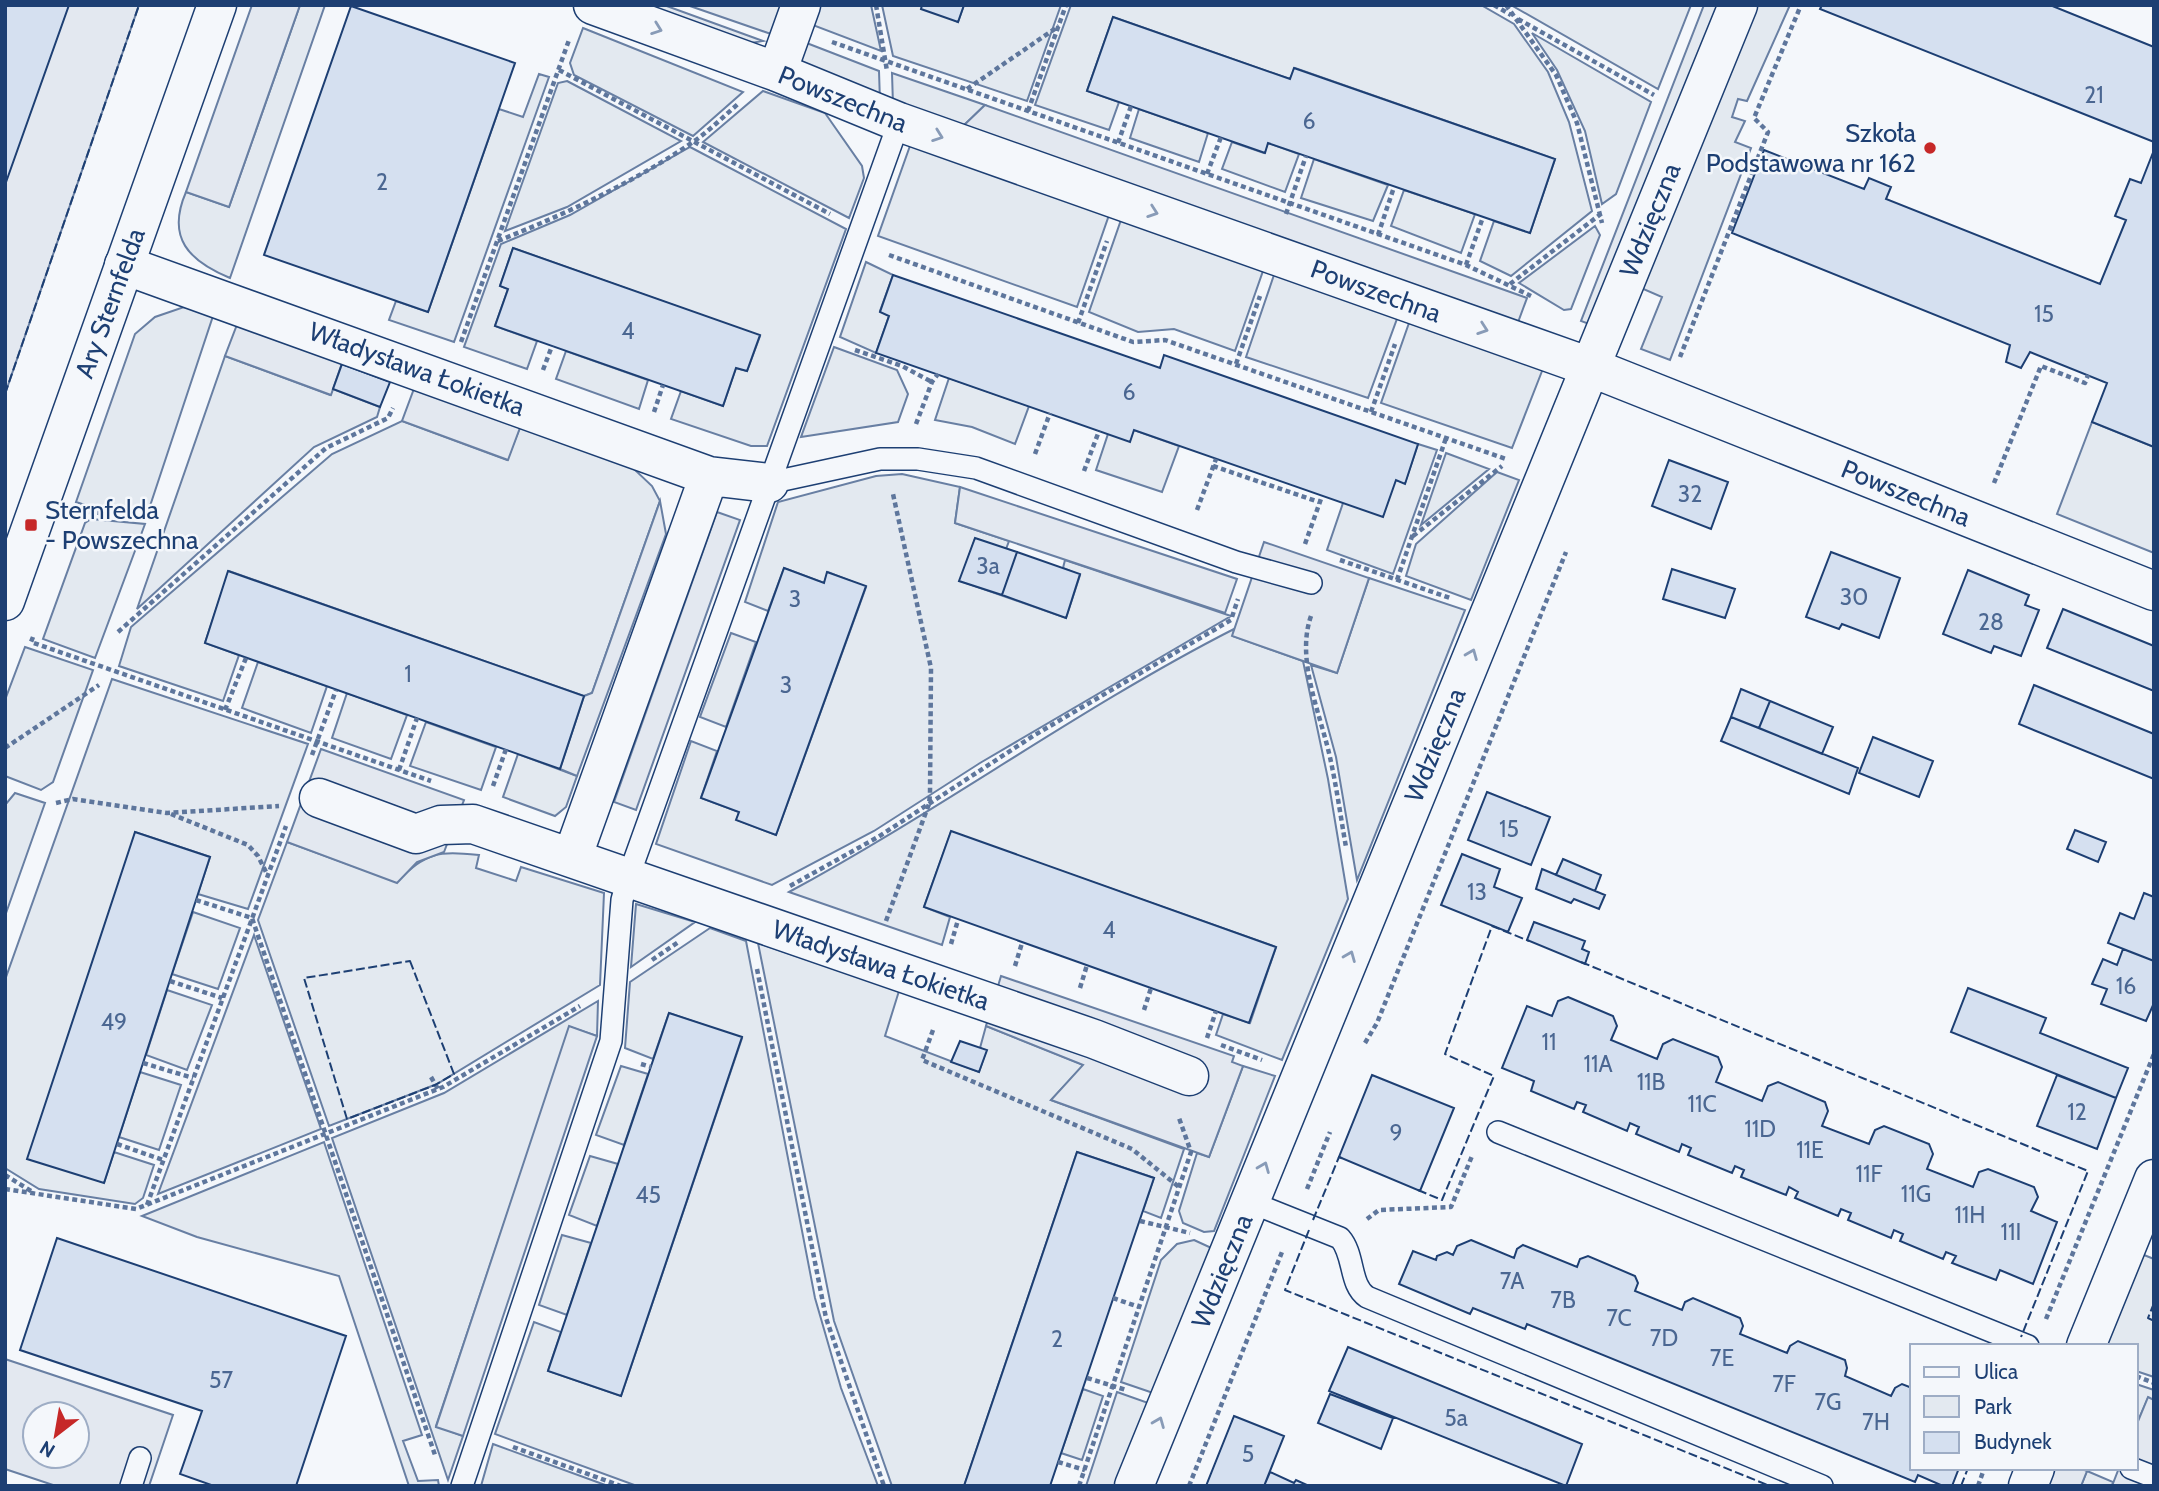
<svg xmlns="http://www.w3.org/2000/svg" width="2159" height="1491" font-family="Cabin,sans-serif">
<rect width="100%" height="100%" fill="#f4f7fb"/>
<path fill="#e3e9f0" stroke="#687fa3" stroke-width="2" d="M300,5H325L230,278C189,261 166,238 186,192L229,207Z
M643,5H664L763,41L751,43Z
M687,5H786L771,34Z
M817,5H871L881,51L810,24Z
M882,5H922L958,22L964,5H1061L1027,101L893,56Z
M1071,5H1481L1514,24L1548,72L1569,122L1592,211L1511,276L1480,261L1494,221L1530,233L1555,159L1295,68L1290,79L1113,17L1087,91L1119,102L1109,130L1035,105Z
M1511,5H1691L1658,89Z
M1704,5H1727L1589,324L1581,321Z
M1758,5H1790L1747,101L1738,99L1732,117L1745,121L1735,142L1751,148L1670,360L1641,349L1662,297L1641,288Z
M583,28L743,92L693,136L574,75L570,63Z
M1532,33L1651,102L1616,194L1602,204L1585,131L1557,70Z
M804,42L879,71L880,102L794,70Z
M892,73L985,105L959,130L893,105Z
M539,74L549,77L454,342L389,320L396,301L428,312L499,109L523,117Z
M567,81L681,141L567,207L505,231L558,83Z
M763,91L825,113L862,166L864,178L849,218L703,142Z
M1139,109L1208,133L1199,162L1130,138Z
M1232,142L1264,153L1268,143L1299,154L1285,192L1222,169Z
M911,143L1109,215L1077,307L878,236Z
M690,147L846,229L767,446H751L671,419L681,391L723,406L736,368L747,371L760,336L513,248L500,286L508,289L495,326L537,341L527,369L464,347L501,244L570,215Z
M1314,159L1388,185L1373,221L1301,198Z
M1404,190L1475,214L1461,253L1391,226Z
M1122,217L1264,268L1235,351L1174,329L1138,332L1089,312Z
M1595,226L1600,235L1571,309L1564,310L1519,283Z
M866,262L893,275L880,311L889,316L876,353L840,337Z
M1275,272L1398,316L1368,398L1246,357Z
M184,307L214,313L149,509L91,507L76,502L135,334L155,317Z
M1409,323L1544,366L1512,448L1381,403Z
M834,347L897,370L908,394L898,422L801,437Z
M566,351L648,380L639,409L556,379Z
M225,356L330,395L333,389L380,407L377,417L314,447L137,609Z
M949,378L1029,406L1015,444L972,427L935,420Z
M402,421L507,460L521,425L633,468L652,486L660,501L592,693L584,696L229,571L205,643L239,655L223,701L119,666L131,627L332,454Z
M2092,422L2154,447V553L2057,514Z
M1134,430L1179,446L1162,492L1096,470L1108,434Z
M1418,444L1437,450L1393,574L1327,550L1343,503L1396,480L1405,483Z
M1446,453L1489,469L1421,525Z
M1497,472L1519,480L1471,600L1406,576L1416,544Z
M902,474L960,487L955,523L1009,541L1006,549L975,539L960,581L1066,618L1080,575L1063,568L1065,560L1231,616L980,763L874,831L772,885L656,844L691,741L717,751L701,798L739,812L737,820L776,835L866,587L828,572L824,583L784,568L768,611L745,602L778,502L876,476Z
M91,519L145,524L95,658L43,639L85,523Z
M1369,578L1465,610L1357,880L1336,757L1311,665L1337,673Z
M1234,629L1233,636L1303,661L1328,779L1348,899L1282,1060L1216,1035L1223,1014L1250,1023L1276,947L951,832L924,907L950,917L942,945L789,892C941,810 1081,707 1234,629Z
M731,633L756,642L726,727L700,717Z
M25,647L93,670L53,782L41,790L5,776V700Z
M258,662L327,686L311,733L242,708Z
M112,679L308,744L248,909L198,894L210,857L135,832L104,1183L114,1152L154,1165L143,1198L135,1204L39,1189L5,1168V980Z
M347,693L407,715L391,759L332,738Z
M426,722L496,747L481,790L410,766Z
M518,754L577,776L566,807L555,816L503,797Z
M15,793L45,803L5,916V805Z
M287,842L397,882C427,852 437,851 479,855L476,868L516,881L521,867L604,893L600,985L437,1084L329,1126L258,920Z
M636,904L695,922L631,967Z
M193,912L240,928L218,989L172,974Z
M710,928L746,941L815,1298L841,1388L878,1486H637L495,1434L534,1322L561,1332L548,1371L621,1396L742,1038L669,1013L653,1059L625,1048L630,982Z
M254,935L321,1129L158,1194Z
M758,943L899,991L885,1036L979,1072L986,1051L980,1048L986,1026L1084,1065L1051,1100L1184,1149L1161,1218L1143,1211L1154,1178L1077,1152L964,1486H892L834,1321Z
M167,990L212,1005L187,1070L146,1055Z
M598,1001L597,1036L570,1027L436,1426L463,1436L448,1480L332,1138L444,1093Z
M621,1066L648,1074L624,1145L596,1135Z
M1243,1066L1275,1076L1214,1231L1204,1232L1183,1223L1179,1211L1197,1153L1209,1157Z
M140,1072L181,1085L159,1150L119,1137Z
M324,1142L422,1435L403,1441L418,1481L438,1480L439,1486H409L339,1276L197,1237L142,1216Z
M590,1156L618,1164L597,1226L569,1215Z
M562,1235L591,1243L567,1315L539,1305Z
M1194,1240L1218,1251L1159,1395L1121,1382L1161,1260L1177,1244Z
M2139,1253L2154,1259V1377L2136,1371V1346H2103Z
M2136,1384L2154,1390V1400L2148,1398L2136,1426Z
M1083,1389L1103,1396L1082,1460L1061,1453Z
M1117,1392L1154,1405L1121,1486H1086Z
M493,1444L608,1486H481Z
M2087,1471L2113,1482L2112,1486H2081Z"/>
<path fill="#e3e8f0" stroke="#687fa3" stroke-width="2" fill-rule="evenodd" d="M5,5H139L5,394Z
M252,5H300L229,207L186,192Z
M985,105L1527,298L1517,325L959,130Z
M238,322L343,360L331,395L225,356Z
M415,386L521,425L508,460L402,421Z
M960,487L1237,579L1225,613L955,523Z
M660,501L666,534L577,776L560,769L584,696L592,693Z
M717,512L740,520L636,810L614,802Z
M1264,542L1369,578L1337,673L1232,636Z
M321,749L464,800L444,852L417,862L397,883L287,842Z
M1001,976L1234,1056L1232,1062L1243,1066L1209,1157L1051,1100L1083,1065L986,1026Z
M569,1026L597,1036L463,1436L436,1427Z
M5,1359L173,1415L149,1486H56L5,1469ZM35,1414H77V1456H35Z
M2148,1397L2154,1400V1486H2112L2119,1468H2136V1426Z
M2050,1468H2080L2087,1471L2081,1486H2043Z"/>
<path fill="#d5e0f0" stroke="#1d3f73" stroke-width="2" d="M5,5H69L5,185Z
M922,5H964L958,22L921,9Z
M1822,5H2050L2154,47V142L1820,9Z
M351,6L515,63L428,312L264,255Z
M1113,17L1290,79L1294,68L1555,159L1530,233L1268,143L1265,153L1087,91Z
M1764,150L1864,189L1869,178L1891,187L1886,199L2100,284L2126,220L2115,216L2130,179L2141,183L2154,150V447L2092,422L2107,383L2030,352L2021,368L2006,362L2010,345L1732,233Z
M513,248L760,335L747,371L736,368L723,406L495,326L508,289L500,286Z
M893,275L1160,368L1164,355L1418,444L1405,484L1396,480L1383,517L1134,430L1130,442L876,353L889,316L880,312Z
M342,364L390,382L380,407L333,389Z
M1669,460L1728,482L1711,529L1652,506Z
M975,538L1017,552L1002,595L959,581Z
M1017,552L1080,574L1066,618L1002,595Z
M1831,552L1900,578L1879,638L1842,624L1839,629L1806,617Z
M784,568L824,583L827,572L866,586L776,835L736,820L739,812L701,798Z
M1672,569L1735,589L1725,618L1663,599Z
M1968,570L2029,595L2025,605L2039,610L2021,656L1994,646L1991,653L1943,634Z
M228,571L584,696L560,769L205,643Z
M2063,609L2154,646V691L2047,648Z
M2034,685L2154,734V779L2019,724Z
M1741,689L1770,701L1759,728L1731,717Z
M1770,701L1833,727L1822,754L1759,728Z
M1731,717L1858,768L1849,794L1721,741Z
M1873,737L1933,761L1919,797L1859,773Z
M1487,792L1550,817L1531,865L1468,840Z
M2075,830L2106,842L2098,862L2067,849Z
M951,831L1276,947L1249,1023L924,907Z
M135,832L210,857L104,1183L27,1159Z
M1462,854L1500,869L1494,887L1522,898L1508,932L1441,905Z
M1563,859L1601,875L1595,891L1556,875Z
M1542,869L1605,895L1599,909L1574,899L1571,903L1536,889Z
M2144,893L2154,897V961L2108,943L2120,913L2134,919Z
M1534,922L1585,941L1582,949L1589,952L1585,964L1527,940Z
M2123,949L2154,961V1003L2146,1021L2101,1004L2107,989L2092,984L2103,959L2117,965Z
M1968,988L2046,1018L2040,1033L2128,1068L2116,1098L1951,1032Z
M1568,997L1613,1016L1617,1026L1611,1040L1657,1059L1663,1044L1673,1039L1718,1057L1722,1067L1716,1082L1762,1101L1768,1086L1778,1082L1825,1102L1828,1111L1822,1126L1869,1144L1875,1130L1884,1126L1929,1144L1933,1154L1927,1169L1973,1187L1979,1172L1988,1169L2034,1187L2038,1197L2031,1211L2057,1222L2033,1284L2000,1270L1996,1280L1952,1263L1956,1256L1946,1252L1943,1259L1900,1241L1903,1234L1894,1230L1891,1238L1848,1220L1851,1213L1841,1209L1838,1216L1795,1198L1798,1192L1789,1187L1786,1195L1741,1177L1744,1170L1735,1166L1732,1173L1688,1155L1691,1148L1682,1144L1679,1152L1636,1134L1639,1127L1630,1123L1627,1131L1583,1112L1586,1105L1577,1102L1574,1109L1531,1091L1534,1081L1502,1068L1527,1006L1552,1016L1558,1001Z
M669,1013L742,1037L621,1396L548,1371Z
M960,1041L987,1050L979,1072L951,1062Z
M1372,1075L1454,1108L1420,1191L1339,1157Z
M2057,1075L2116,1098L2097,1149L2037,1126Z
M1077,1152L1154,1178L1116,1290L1050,1486H964Z
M57,1238L346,1336L296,1486H214L180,1474L202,1411L20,1350Z
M1471,1240L1514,1258L1517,1249L1523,1245L1577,1267L1580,1259L1588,1256L1635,1276L1638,1283L1635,1291L1682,1310L1685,1302L1693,1298L1740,1318L1743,1326L1740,1334L1787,1353L1790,1346L1798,1341L1845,1360L1847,1368L1845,1376L1891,1396L1895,1388L1902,1384L1912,1388V1468H1959L1952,1486H1943L1918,1475L1915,1482L1527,1324L1525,1329L1473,1308L1470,1314L1399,1284L1413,1251L1436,1260L1437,1256L1447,1252L1453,1255L1457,1246Z
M1348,1347L1582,1444L1566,1486L1329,1391Z
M1330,1394L1393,1418L1381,1449L1318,1423Z
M1234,1416L1284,1436L1264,1486H1206Z
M1270,1472L1294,1483L1296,1480L1309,1486H1264Z"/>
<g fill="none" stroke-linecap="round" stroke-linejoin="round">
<defs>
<path id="lane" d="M769,483L880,459H918L976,468L1236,562L1311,583
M1498,1132L2028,1346
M1250,1202L1340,1238C1355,1255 1349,1285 1367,1297L1822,1486
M2131,1468L2154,1477
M131,1486L140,1458
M462,1486L611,1041L622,900L628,878L899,122"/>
<path id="street" d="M593,5L777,72L899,122L1590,367L2154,591
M777,72L801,5
M124,265L709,476
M319,798L416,834L441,825L473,824L1094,1039L1189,1076
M572,858L709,476L769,483
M2086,1346L2154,1179
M1134,1486L1738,5
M2028,1486L2035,1468"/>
<path id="secondary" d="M5,601L217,5"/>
</defs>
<use href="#lane" stroke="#1d3f73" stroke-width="24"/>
<use href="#street" stroke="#1d3f73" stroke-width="41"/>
<use href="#secondary" stroke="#1d3f73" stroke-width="41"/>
<path stroke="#5e769c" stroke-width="4.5" stroke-dasharray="5 3.5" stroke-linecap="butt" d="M876,5L887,71
M1494,5L1511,15
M1506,5L1556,75L1577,123L1602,223
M1518,19L1654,95
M832,42L1466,265L1531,296
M559,70L830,214
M967,89L1059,26
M1028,111L1066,5
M1118,143L1131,106
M1207,174L1221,137
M1286,214L1306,156
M1378,235L1394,187
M498,241C565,214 633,183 693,142C709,131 723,117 738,104
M889,255L1133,342L1165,340L1506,459
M1466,265L1483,217
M1510,284L1602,213
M1078,323L1107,241
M461,342L569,40
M855,350L902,366L932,382
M1680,357L1768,132L1754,118L1801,5
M1236,364L1260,296
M543,370L552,346
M654,412L663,385
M1371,412L1395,344
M916,424L932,382L938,374
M1035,454L1050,413
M1213,466L1319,502
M1084,471L1099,431
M1994,483L2041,366L2085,383L2088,375
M1197,510L1216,459
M89,512L159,518
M1413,536L1502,466
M1305,544L1322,496
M1340,560L1450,598
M1397,580L1446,438
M1311,616C1295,661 1322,717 1331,762C1337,790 1341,819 1346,847
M118,632L326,448L388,418L393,408
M33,637L31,642L431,781
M225,710L246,658
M5,748L99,685
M312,755L336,690
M399,770L417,718
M493,786L506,749
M56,803L73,799L167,813L279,806
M171,814L248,845L258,856L268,876
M790,886L878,837L1033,736L1231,620L1238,599
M196,900L252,918L435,1455
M886,921L929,804L930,794L931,668L893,494
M951,944L958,920
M652,960L680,941
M1015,966L1022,943
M757,969L826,1318L884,1486
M170,981L222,998
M1080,988L1087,965
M1144,1010L1151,988
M933,1030L922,1060L1132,1149L1179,1187
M1207,1038L1216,1011
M1365,1043L1377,1023L1566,552
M1221,1045L1262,1060
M143,1063L193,1078
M641,1064L651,1067
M431,1077L438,1089
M117,1144L163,1160
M5,1175L31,1191
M5,1189L136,1209L443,1087L580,1006
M1307,1189L1330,1132
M147,1205L286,826
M1367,1219L1379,1210L1451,1207L1472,1156
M1140,1221L1190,1233
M1113,1298L1139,1307
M2046,1319L2154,1054
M2136,1376L2154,1383
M1087,1378L1126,1390
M513,1447L621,1486
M1058,1462L1085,1470
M1079,1486L1191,1152L1179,1118
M1189,1486L1282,1252
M1978,1486L1984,1469"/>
<use href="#lane" stroke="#f4f7fb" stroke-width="21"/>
<use href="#street" stroke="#f4f7fb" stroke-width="38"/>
<use href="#secondary" stroke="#f4f7fb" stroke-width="38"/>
<path stroke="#1d3f73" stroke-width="2" stroke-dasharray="9 3.5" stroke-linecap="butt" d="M5,394L139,5
M410,961L454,1074L435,1085L347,1119L304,978Z
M1581,962L2088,1171L2021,1337
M1418,1190L1442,1200L1494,1076L1445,1054L1492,926L1529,941
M1313,1220L1339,1157L1344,1159
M1309,1230L1285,1290L1770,1486
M2154,1303L2148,1318L2154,1321
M1961,1486L1968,1468"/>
</g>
<defs><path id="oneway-chevron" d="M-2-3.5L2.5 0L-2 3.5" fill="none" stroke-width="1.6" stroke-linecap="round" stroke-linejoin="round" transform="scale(1.75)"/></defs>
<g stroke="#889bb7">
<use href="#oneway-chevron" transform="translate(657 29) rotate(20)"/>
<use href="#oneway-chevron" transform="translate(938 136) rotate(20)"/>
<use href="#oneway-chevron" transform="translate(1153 212) rotate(19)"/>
<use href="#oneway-chevron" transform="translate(1483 329) rotate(19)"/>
<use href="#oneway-chevron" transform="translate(1472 654) rotate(-68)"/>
<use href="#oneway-chevron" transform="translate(1350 956) rotate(-68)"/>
<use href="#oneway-chevron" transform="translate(1264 1167) rotate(-68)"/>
<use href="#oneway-chevron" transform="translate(1159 1422) rotate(-68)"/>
</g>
<g fill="#c62828" stroke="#f4f7fb" stroke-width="2.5">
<circle cx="1930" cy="148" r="7"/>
<rect x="24" y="518" width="14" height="14" rx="3.5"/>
</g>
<g text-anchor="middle" stroke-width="5" stroke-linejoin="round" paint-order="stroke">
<g font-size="23" fill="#4b6792">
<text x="2094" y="103">21</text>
<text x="1309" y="129">6</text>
<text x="382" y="190">2</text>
<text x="2044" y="322">15</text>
<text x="628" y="339">4</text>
<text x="1129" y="400">6</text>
<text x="1690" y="502">32</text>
<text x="988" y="574">3a</text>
<text x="1854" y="605">30</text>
<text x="795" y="607">3</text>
<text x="1991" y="630">28</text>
<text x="408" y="682">1</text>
<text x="786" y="693">3</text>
<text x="1509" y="837">15</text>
<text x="1477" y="900">13</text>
<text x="1109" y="938">4</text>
<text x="2126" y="994">16</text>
<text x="114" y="1030">49</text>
<text x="1549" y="1050">11</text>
<text x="1598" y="1072">11A</text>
<text x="1651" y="1090">11B</text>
<text x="1702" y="1112">11C</text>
<text x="2077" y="1120">12</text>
<text x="1760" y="1137">11D</text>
<text x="1396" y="1141">9</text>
<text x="1810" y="1158">11E</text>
<text x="1869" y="1182">11F</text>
<text x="1916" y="1202">11G</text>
<text x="648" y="1203">45</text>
<text x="1970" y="1223">11H</text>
<text x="2011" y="1240">11I</text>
<text x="1512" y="1289">7A</text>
<text x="1563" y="1308">7B</text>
<text x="1619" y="1326">7C</text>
<text x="1664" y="1346">7D</text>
<text x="1057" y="1347">2</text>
<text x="1722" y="1366">7E</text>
<text x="221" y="1388">57</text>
<text x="1784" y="1392">7F</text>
<text x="1828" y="1410">7G</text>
<text x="1456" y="1426">5a</text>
<text x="1876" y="1430">7H</text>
<text x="1248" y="1462">5</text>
</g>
<g font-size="26" fill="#1d3f73" stroke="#f4f7fb">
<text transform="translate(843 99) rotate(22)" y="9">Powszechna</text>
<text transform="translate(1650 220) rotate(-68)" y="9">Wdzięczna</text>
<text transform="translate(1376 291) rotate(20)" y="9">Powszechna</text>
<text transform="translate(110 303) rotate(-70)" y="9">Ary Sternfelda</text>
<text transform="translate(417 369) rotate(20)" y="9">Władysława Łokietka</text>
<text transform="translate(1906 493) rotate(22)" y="9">Powszechna</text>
<text transform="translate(1435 745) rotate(-68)" y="9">Wdzięczna</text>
<text transform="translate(881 965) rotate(19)" y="9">Władysława Łokietka</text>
<text transform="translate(1222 1271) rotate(-68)" y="9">Wdzięczna</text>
</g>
<g font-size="26" fill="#1d3f73" stroke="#f4f7fb" text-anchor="end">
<text x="1916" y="142">Szkoła<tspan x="1916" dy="30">Podstawowa nr 162</tspan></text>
<text x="45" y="519" text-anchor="start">Sternfelda<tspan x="45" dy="30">- Powszechna</tspan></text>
</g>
</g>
<rect width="2159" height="1491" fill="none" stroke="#1d3f73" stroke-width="14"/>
<rect x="1910" y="1344" width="228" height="126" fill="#f4f7fb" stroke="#9eadc5" stroke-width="2"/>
<rect x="1924" y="1367" width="35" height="10" fill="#f4f7fb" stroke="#9eadc5" stroke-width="2"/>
<text x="1974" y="1379" font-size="21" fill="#1d3f73">Ulica</text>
<rect x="1924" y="1396" width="35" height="21" fill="#e3e9f0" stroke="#9eadc5" stroke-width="2"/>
<text x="1974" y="1414" font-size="21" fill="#1d3f73">Park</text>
<rect x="1924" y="1432" width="35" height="21" fill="#d5e0f0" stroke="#9eadc5" stroke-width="2"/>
<text x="1974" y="1449" font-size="21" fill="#1d3f73">Budynek</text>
<g transform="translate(56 1435) rotate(211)"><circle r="33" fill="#f4f7fb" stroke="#9eadc5" stroke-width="2"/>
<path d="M0-5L12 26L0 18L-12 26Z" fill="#c62828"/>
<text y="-10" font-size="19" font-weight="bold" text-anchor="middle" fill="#1d3f73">N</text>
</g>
</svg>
